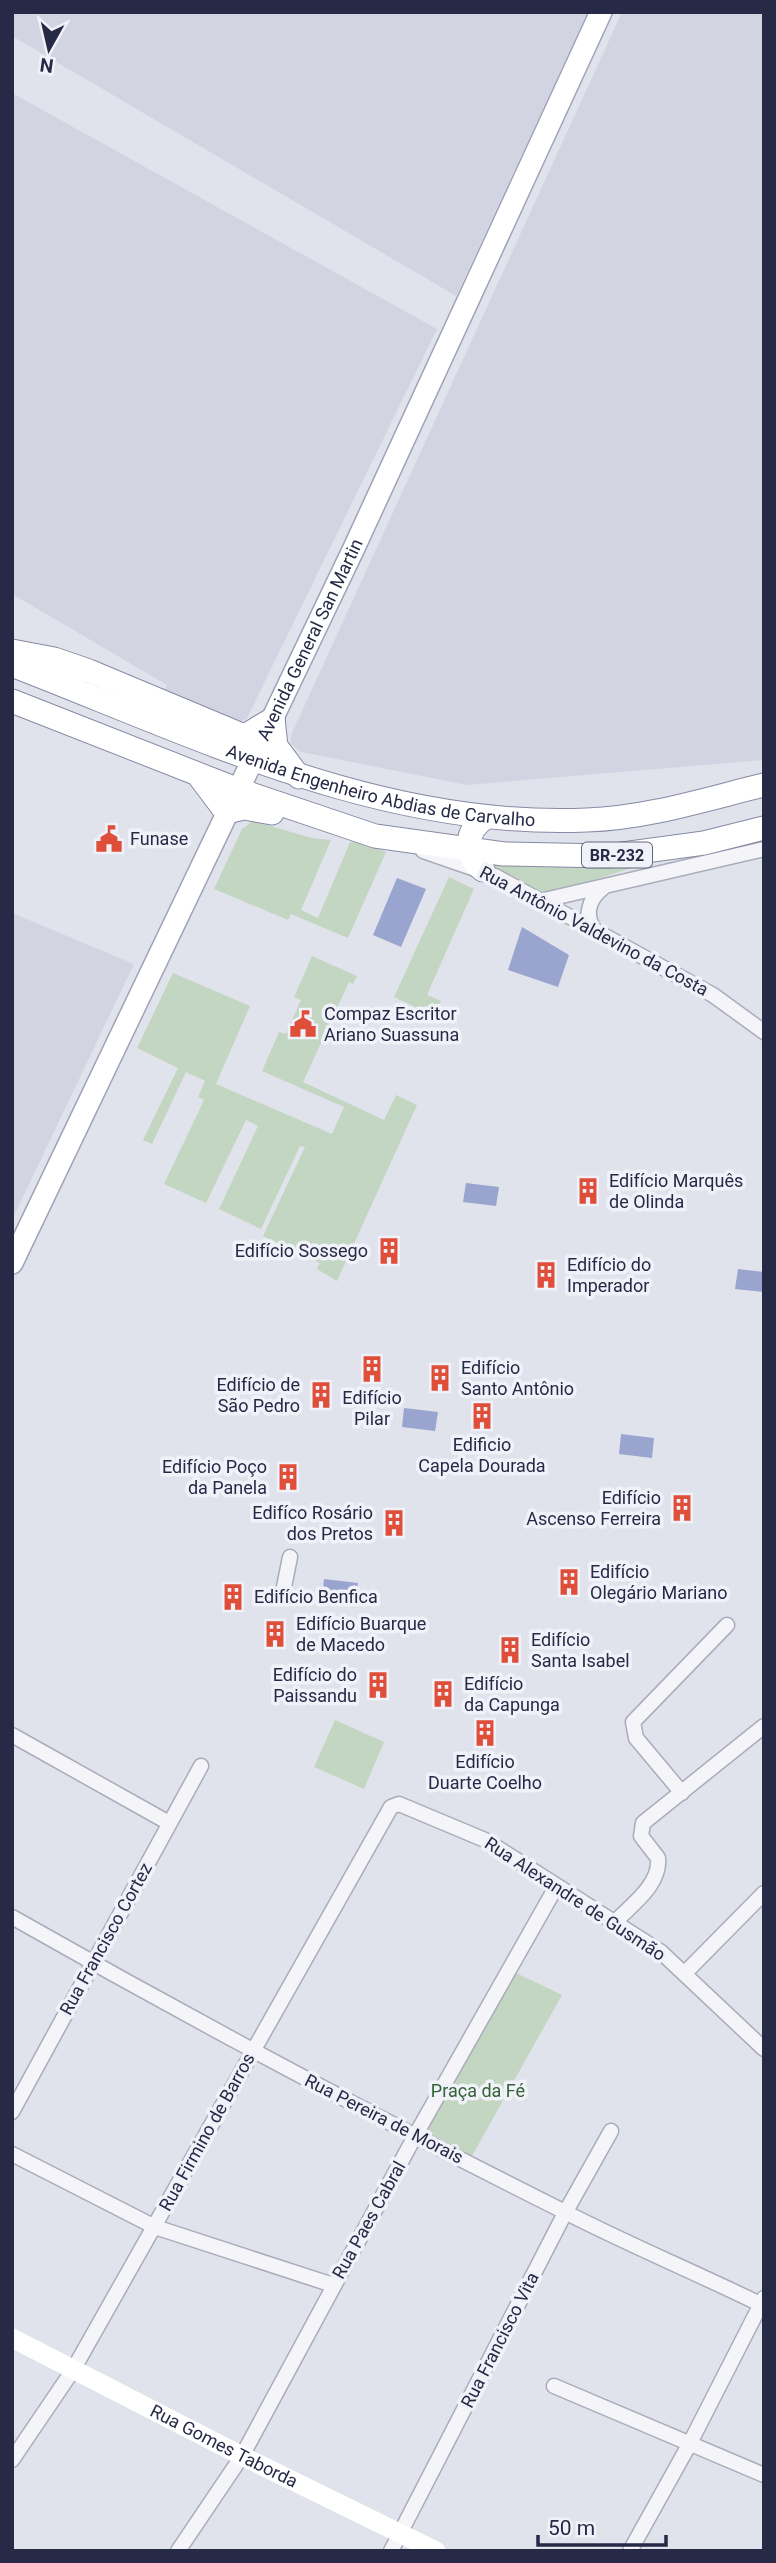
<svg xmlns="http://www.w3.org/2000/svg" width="776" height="2563" font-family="Roboto,sans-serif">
<rect width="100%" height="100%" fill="#e1e3ec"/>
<path fill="#d2d5e1" d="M12,12H588L456,296L12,36Z
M622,12H764V760L467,785L301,752L291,744V735Z
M12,93L437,329L247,718L240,722L163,693L167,685L12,594Z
M12,913L134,964L12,1220Z"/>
<path fill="#c2d6c2" d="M253,821L312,838L331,840L301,910L318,918L350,842L364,843L386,852L348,938L291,914L288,920L214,889L242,829Z
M678,853L544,896L488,865L607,864Z
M449,877L474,889L427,995L441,1001L434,1016L394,997Z
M312,956L357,976L353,984L349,982L303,1082L384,1120L396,1095L417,1105L337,1281L317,1269L320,1263L263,1236L305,1147L300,1146L261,1229L219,1209L258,1126L246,1120L206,1203L164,1184L204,1100L198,1097L205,1081L186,1072L152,1144L143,1140L178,1068L137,1048L173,973L250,1006L216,1084L332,1134L344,1107L262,1071L279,1032L286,1034L301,1000L294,997Z
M335,1720L384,1742L364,1789L314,1767Z
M514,1972L562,1995L472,2156L425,2131Z"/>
<path fill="#99a4cf" d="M397,878L426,889L401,947L373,935Z
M522,927L569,955L558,987L508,970Z
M466,1183L499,1187L496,1206L463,1202Z
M738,1269L764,1272V1292L735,1289Z
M404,1408L438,1412L435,1431L402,1427Z
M621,1434L654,1438L652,1458L619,1454Z
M324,1579L358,1583L355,1602L322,1598Z"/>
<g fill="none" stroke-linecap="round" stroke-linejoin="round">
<defs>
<path id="minor" d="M423,851L495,876L713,995L764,1032
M540,901L764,849
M597,933C584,918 587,900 603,888
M283,1592L290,1557
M12,1735L169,1823
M682,1793L636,1738L633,1722L727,1625
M12,1917C193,2020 377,2118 563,2211C629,2245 697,2273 764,2306
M614,1923C630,1906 661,1885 658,1858L641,1836L643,1823L764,1726
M685,1973L764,1893
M12,2112L201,1766
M12,2154L155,2227L333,2285
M554,2386L764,2475
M12,2460L73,2370L391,1807L399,1804L485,1840L661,1952L764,2049
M178,2551L242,2456L415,2136L556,1887
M391,2551L565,2213L611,2131
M630,2551L689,2445L764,2298"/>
<g id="primary">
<path id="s2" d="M12,1263L354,548L601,12"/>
</g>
<g id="trunk">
<path d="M12,651L54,659L89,671L242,735"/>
<path id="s3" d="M12,665C198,737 382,829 587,820C647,818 706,799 764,785"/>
<path d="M12,701L236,789L375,836L504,854L608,856L704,843L764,828"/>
<path d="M273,719L276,746L299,777"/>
<path d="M227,737L248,734L273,719"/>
<path d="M199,776L226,812L244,808L272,813"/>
<path d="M483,870C463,855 465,831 485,818"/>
</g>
</defs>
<use href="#minor" stroke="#a9acba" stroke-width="17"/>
<use href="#primary" stroke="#9fa2b9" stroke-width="24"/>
<use href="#trunk" stroke="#878aa4" stroke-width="25"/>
<use href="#minor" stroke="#f5f5f9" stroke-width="14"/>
<path stroke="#fff" stroke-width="19" id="s1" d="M12,2338L242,2456L436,2551"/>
<use href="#primary" stroke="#fff" stroke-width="21"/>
<use href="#trunk" stroke="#fff" stroke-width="23"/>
</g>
<defs>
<symbol id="civic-bare" viewBox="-9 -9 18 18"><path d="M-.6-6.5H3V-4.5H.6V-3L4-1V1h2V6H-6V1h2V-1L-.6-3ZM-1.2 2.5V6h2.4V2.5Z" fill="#de4e39" stroke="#f1f2f9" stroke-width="2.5" paint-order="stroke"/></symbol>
<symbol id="building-bare" viewBox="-9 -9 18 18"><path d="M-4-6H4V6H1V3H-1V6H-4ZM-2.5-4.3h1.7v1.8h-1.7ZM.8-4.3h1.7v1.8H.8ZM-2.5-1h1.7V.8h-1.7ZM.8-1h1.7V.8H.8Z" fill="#de4e39" stroke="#f1f2f9" stroke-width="2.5" paint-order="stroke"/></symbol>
</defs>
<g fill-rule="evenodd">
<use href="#civic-bare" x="90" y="820" width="38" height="38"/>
<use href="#civic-bare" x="284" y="1005" width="38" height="38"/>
<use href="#building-bare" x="569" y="1172" width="38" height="38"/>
<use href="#building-bare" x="370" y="1232" width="38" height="38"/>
<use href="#building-bare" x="527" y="1256" width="38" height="38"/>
<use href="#building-bare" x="353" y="1350" width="38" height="38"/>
<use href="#building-bare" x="421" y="1359" width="38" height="38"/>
<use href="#building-bare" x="302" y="1376" width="38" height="38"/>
<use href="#building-bare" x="463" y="1397" width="38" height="38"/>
<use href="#building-bare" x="269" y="1458" width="38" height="38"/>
<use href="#building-bare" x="663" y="1489" width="38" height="38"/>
<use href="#building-bare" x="375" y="1504" width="38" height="38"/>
<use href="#building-bare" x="550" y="1563" width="38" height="38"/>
<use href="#building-bare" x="214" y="1578" width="38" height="38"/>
<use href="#building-bare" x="256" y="1615" width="38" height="38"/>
<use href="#building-bare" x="491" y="1631" width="38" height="38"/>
<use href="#building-bare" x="359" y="1666" width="38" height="38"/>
<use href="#building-bare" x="424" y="1675" width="38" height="38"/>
<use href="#building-bare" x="466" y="1714" width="38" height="38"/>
</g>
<g text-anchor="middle" stroke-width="7" stroke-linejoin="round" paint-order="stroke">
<rect fill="#f1f2f9" stroke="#64667c" stroke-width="2" x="582" y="842.5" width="70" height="25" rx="5"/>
<g font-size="16" font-weight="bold" fill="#272a46">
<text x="617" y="861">BR-232</text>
</g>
<g font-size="18" fill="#272a46" stroke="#f1f2f9">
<text dy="6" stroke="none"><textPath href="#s2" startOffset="691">Avenida General San Martin</textPath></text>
<text dy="6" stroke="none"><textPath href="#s3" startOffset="390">Avenida Engenheiro Abdias de Carvalho</textPath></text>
<text transform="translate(594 931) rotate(28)" y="6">Rua Antônio Valdevino da Costa</text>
<text transform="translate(575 1899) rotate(33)" y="6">Rua Alexandre de Gusmão</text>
<text transform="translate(106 1939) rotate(-61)" y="6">Rua Francisco Cortez</text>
<text transform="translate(384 2119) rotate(27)" y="6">Rua Pereira de Morais</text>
<text transform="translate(207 2132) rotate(-61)" y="6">Rua Firmino de Barros</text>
<text transform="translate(369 2220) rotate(-61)" y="6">Rua Paes Cabral</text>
<text transform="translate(500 2340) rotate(-63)" y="6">Rua Francisco Vita</text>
<text dy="6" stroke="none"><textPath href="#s1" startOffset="238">Rua Gomes Taborda</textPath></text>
</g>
<g font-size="18" fill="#272a46" stroke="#f1f2f9" text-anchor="start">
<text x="130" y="845">Funase</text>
<text x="324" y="1020">Compaz Escritor<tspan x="324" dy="21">Ariano Suassuna</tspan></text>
<text x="609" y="1187">Edifício Marquês<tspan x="609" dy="21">de Olinda</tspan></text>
<text x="368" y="1257" text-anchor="end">Edifício Sossego</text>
<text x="567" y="1271">Edifício do<tspan x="567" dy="21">Imperador</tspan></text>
<text x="461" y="1374">Edifício<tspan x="461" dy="21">Santo Antônio</tspan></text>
<text x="300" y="1391" text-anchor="end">Edifício de<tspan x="300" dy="21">São Pedro</tspan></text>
<text x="372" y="1404" text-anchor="middle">Edifício<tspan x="372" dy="21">Pilar</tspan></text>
<text x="482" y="1451" text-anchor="middle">Edificio<tspan x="482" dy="21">Capela Dourada</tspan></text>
<text x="267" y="1473" text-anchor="end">Edifício Poço<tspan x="267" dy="21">da Panela</tspan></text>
<text x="661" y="1504" text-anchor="end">Edifício<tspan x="661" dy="21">Ascenso Ferreira</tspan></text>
<text x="373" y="1519" text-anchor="end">Edifíco Rosário<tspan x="373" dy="21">dos Pretos</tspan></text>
<text x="590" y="1578">Edifício<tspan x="590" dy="21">Olegário Mariano</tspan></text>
<text x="254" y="1603">Edifício Benfica</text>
<text x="296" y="1630">Edifício Buarque<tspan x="296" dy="21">de Macedo</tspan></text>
<text x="531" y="1646">Edifício<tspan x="531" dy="21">Santa Isabel</tspan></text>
<text x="357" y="1681" text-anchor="end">Edifício do<tspan x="357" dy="21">Paissandu</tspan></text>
<text x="464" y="1690">Edifício<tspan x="464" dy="21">da Capunga</tspan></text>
<text x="485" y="1768" text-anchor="middle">Edifício<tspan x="485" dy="21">Duarte Coelho</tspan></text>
</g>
<g font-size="18" fill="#336337" stroke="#f1f2f9">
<text x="478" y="2097">Praça da Fé</text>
</g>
</g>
<rect width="776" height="2563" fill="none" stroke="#272a46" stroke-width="28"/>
<g transform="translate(49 49) rotate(188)" stroke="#f1f2f9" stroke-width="5" paint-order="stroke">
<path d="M0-5L12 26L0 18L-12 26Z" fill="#272a46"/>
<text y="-10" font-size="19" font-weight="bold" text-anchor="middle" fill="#272a46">N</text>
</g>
<path d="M538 2535v10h128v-10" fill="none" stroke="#272a46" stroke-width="3.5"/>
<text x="548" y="2535" font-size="21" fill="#272a46" stroke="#f1f2f9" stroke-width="5" paint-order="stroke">50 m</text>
</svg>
